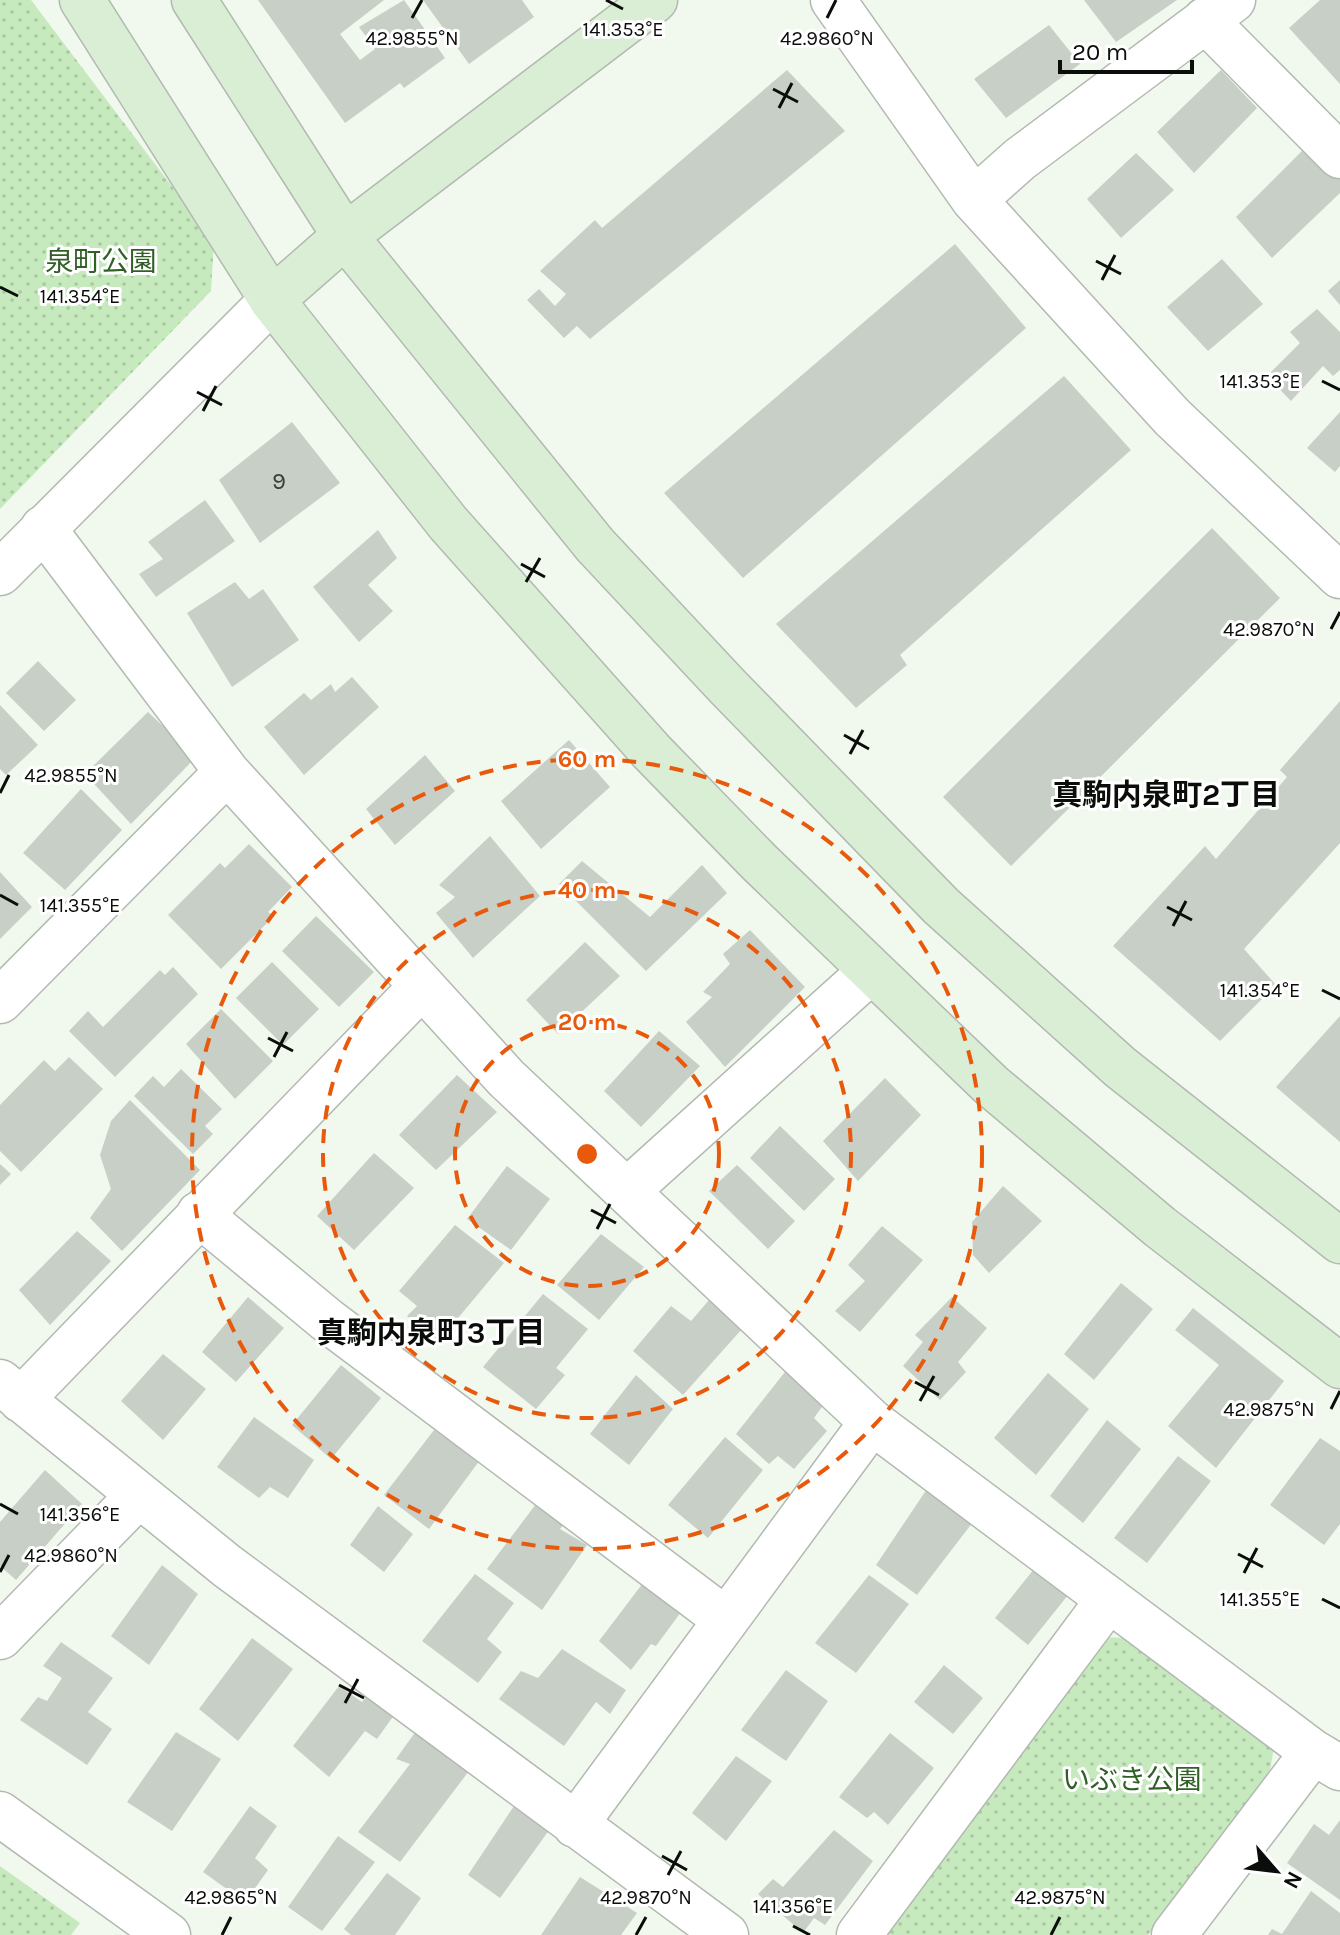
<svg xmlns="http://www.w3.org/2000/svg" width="1340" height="1935" font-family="Karla,'Noto Sans JP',sans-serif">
<defs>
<pattern id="park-dots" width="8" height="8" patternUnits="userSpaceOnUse" patternTransform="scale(2)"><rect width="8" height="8" fill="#c6eabe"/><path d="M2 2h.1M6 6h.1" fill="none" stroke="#a9c8a2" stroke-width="1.8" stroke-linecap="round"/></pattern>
</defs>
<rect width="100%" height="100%" fill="#f1f9ef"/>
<path fill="url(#park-dots)" d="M0,0H31L214,242L211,291L0,509Z
M1105,1637L1127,1638L1274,1746L1270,1772L1148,1935H887Z
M0,1866L80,1923L71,1935H0Z"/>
<path fill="#c7cfc6" d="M258,0H384L340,34L360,60L375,49L359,27L404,0L445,58L404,88L400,83L345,123Z
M423,0H522L534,17L469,64Z
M1084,0H1177L1116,42Z
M1320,0H1340V84L1289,28Z
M1049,25L1080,64L1006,118L974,79Z
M787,70L845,131L590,339L577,326L564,338L527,300L539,289L555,306L566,294L540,271L595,220L602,228Z
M1221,70L1257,108L1194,173L1157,132Z
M1312,141L1340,173V193L1272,258L1236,217Z
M1136,153L1174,190L1121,238L1087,199Z
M955,244L1026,328L743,578L664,493Z
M1222,259L1263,304L1208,351L1167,307Z
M1340,280V305L1328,291Z
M1317,309L1340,332V370L1333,376L1323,366L1291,401L1267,376L1300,343L1290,332Z
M1064,376L1131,450L900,655L907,665L856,708L776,624Z
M1340,412V466L1335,472L1307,448Z
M292,422L340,483L260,543L219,480Z
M205,500L235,541L156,597L139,574L163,559L148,542Z
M1212,528L1280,598L1011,866L943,797Z
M378,530L397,558L368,585L393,611L359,642L313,587Z
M235,582L249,599L263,589L299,640L232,687L187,613Z
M38,661L76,700L44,731L6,693Z
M352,677L379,707L304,775L264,727L304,693L311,700L331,684L335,692Z
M1340,701V843L1244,949L1276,985L1220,1041L1113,946L1205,846L1216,859L1287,777L1280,770Z
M0,705L38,745L6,775L0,769Z
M148,712L196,757L131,824L85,774Z
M569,740L610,787L541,849L501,801Z
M425,755L455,791L395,845L366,809Z
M81,789L122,830L65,890L23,853Z
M490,836L540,896L473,958L436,913L455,897L439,885Z
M249,844L292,887L268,912L274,916L221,969L168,915L220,863L225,868Z
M582,861L650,917L702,865L727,893L646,971L559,884Z
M0,872L32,907L0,939Z
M316,916L374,972L339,1007L282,951Z
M750,930L805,987L725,1067L686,1022L712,997L703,992L730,964L723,954Z
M585,942L620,976L558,1034L526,1000Z
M272,962L319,1009L283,1045L236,998Z
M173,967L198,994L115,1077L69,1031L88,1011L103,1027L160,970L165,975Z
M221,1009L273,1061L235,1099L186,1044Z
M1340,1016V1142L1276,1087Z
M659,1031L700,1066L641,1127L604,1091Z
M69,1057L103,1089L21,1172L0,1151V1105L44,1060L55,1071Z
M181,1069L222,1109L205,1126L213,1134L193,1154L134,1096L153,1076L164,1087Z
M457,1075L497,1112L436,1170L399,1135Z
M885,1078L921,1115L858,1181L823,1141Z
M130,1100L200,1170L122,1251L90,1218L111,1189L100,1155L111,1121Z
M780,1126L835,1179L804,1211L750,1158Z
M374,1153L414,1188L354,1250L317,1216Z
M0,1164L11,1174L0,1185Z
M737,1165L795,1221L768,1249L709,1191Z
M507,1166L550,1199L511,1250L467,1219Z
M1003,1186L1042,1221L989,1273L973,1255L972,1222Z
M455,1225L504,1263L438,1342L407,1316L417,1306L399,1291Z
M882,1226L923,1260L860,1332L835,1311L865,1281L848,1265Z
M77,1231L111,1261L50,1325L19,1290Z
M601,1234L644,1267L599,1320L557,1285Z
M1121,1283L1153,1309L1094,1380L1064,1354Z
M716,1292L750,1320L683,1395L633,1351L671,1306L691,1321Z
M543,1294L588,1329L556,1368L565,1375L536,1409L483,1367Z
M248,1297L284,1328L236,1382L202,1352Z
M952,1297L987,1328L958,1362L966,1372L940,1400L903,1366L923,1342L915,1335Z
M1193,1308L1284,1381L1216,1468L1168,1426L1219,1365L1175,1330Z
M163,1354L206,1389L163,1440L121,1401Z
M792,1363L831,1394L814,1418L827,1431L794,1469L778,1456L769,1464L736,1434Z
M341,1365L381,1398L331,1459L292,1425Z
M1048,1373L1089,1409L1036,1475L994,1438Z
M636,1375L673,1409L629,1465L590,1434Z
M254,1417L314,1460L288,1498L270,1487L259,1498L217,1467Z
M1107,1420L1141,1449L1083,1523L1050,1496Z
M434,1430L480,1460L429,1529L384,1495Z
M725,1437L763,1470L708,1538L668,1505Z
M1320,1438L1340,1451V1524L1324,1545L1270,1505Z
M1178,1456L1211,1481L1147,1563L1114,1538Z
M45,1470L82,1504L16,1580L0,1566V1522Z
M931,1483L976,1518L917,1595L876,1565Z
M539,1500L566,1522L560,1529L587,1545L542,1610L487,1569Z
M378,1506L413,1534L384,1572L350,1545Z
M162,1565L198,1594L149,1665L111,1636Z
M1034,1569L1068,1595L1028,1645L995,1618Z
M475,1574L514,1603L487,1639L502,1652L478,1683L422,1641Z
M869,1575L909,1604L856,1673L815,1643Z
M643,1583L681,1612L656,1646L651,1644L631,1670L599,1641Z
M252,1638L293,1669L238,1741L199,1709Z
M61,1642L113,1678L88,1712L112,1729L87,1765L20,1720L38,1697L47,1701L62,1678L43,1666Z
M562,1649L626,1690L610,1714L596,1702L564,1746L499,1699L521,1671L538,1678Z
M944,1665L983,1698L953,1734L914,1702Z
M786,1670L828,1701L786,1761L741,1730Z
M339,1686L362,1702L371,1691L397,1711L377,1739L365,1731L329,1777L293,1746Z
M416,1731L472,1767L400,1862L358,1832L410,1764L396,1759Z
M176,1732L221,1759L172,1831L127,1802Z
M890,1733L934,1768L888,1825L874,1812L867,1818L839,1797Z
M736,1756L772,1781L726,1841L692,1813Z
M516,1803L550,1829L500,1898L468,1875Z
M250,1806L277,1826L255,1858L268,1870L245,1902L203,1872Z
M1340,1820V1900L1287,1863L1314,1824L1329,1835Z
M834,1830L873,1861L825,1925L814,1918L803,1933L758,1894L773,1879L783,1887Z
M338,1836L375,1862L322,1931L288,1907Z
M387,1873L421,1898L395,1935H351L344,1929Z
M580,1877L637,1913L621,1935H541Z
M1311,1891L1340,1913V1935H1268L1272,1929L1282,1934Z"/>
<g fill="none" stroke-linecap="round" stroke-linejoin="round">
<defs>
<path id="street" d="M833,0L974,200L1172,417L1340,576
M1205,20L1340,156
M974,200L1020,159L1233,0
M43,528L227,772L506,1078L872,1422L1313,1752L1340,1768
M0,573L272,300
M0,1001L227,772
M628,1190L871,971
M199,1214L327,1320L725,1619
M0,1382L227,1566L726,1935
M21,1400L422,986
M0,1637L139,1495
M0,1814L168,1935
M575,1825L872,1422
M859,1935L1109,1599
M1174,1935L1313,1752"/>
<path id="secondary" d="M82,0L272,300L448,523L651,751L759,862L991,1085L1160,1227L1340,1366
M194,0L345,236L595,545L727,686L941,906L1120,1067L1340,1241
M272,300L345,236L655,0"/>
</defs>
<use href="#street" stroke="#b2b9b1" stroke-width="47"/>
<use href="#secondary" stroke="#b2b9b1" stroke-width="47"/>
<use href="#street" stroke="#fff" stroke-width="44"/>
<use href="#secondary" stroke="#daeed5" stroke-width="44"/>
</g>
<path fill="none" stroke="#0b0d0a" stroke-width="3" d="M606,0L623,9M412,18L422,0M827,18L836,0M773,89L798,102M779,108L792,83M1096,261L1121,274M1102,280L1115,255M0,287L18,296M1322,381L1340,390M197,392L222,405M203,411L216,386M521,564L545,577M526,582L540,558M1331,629L1340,612M844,735L869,749M850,754L863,730M0,793L9,775M0,895L18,905M1167,907L1192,920M1173,926L1186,901M1322,990L1340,999M268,1038L293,1051M274,1057L287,1032M591,1210L616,1223M597,1229L610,1204M915,1382L939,1395M920,1401L934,1376M1331,1409L1340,1391M0,1504L18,1514M1238,1554L1263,1567M0,1572L9,1555M1244,1573L1257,1548M1322,1599L1340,1608M339,1685L364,1698M345,1703L358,1679M662,1856L687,1870M668,1875L681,1851M793,1926L810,1935M222,1935L231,1917M636,1935L646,1917M1051,1935L1060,1917"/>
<g fill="none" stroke="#e8590c" stroke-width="4" stroke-dasharray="14 10">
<circle cx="587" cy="1154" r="132"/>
<circle cx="587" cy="1154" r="264"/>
<circle cx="587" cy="1154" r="395"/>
</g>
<g text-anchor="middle" stroke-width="6" stroke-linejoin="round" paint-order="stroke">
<g font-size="24" fill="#3a3e39">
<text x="279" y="489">9</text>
</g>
<g font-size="28" fill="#316027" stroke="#fff">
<text x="101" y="271">泉町公園</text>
<text x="1132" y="1789">いぶき公園</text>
</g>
<g font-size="30" font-weight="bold" fill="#0b0d0a" stroke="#fff">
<text x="1166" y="805">真駒内泉町2丁目</text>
<text x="431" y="1343">真駒内泉町3丁目</text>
</g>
</g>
<g font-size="20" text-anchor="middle" fill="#0b0d0a" stroke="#fff" stroke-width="6" stroke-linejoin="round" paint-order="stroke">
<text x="623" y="36">141.353°E</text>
<text x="412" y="45">42.9855°N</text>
<text x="827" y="45">42.9860°N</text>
<text x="80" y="303">141.354°E</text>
<text x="1260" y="388">141.353°E</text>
<text x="1269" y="636">42.9870°N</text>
<text x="71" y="782">42.9855°N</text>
<text x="80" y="912">141.355°E</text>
<text x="1260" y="997">141.354°E</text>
<text x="1269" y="1416">42.9875°N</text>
<text x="80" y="1521">141.356°E</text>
<text x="71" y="1562">42.9860°N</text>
<text x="1260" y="1606">141.355°E</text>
<text x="231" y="1904">42.9865°N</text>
<text x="646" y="1904">42.9870°N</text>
<text x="1060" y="1904">42.9875°N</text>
<text x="793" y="1913">141.356°E</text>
</g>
<circle cx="587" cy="1154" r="12" fill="#e8590c" stroke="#fff" stroke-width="4"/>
<g font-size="24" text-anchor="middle" font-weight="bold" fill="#e8590c" stroke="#fff" stroke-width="6" stroke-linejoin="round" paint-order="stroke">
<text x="587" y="767">60 m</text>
<text x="587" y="898">40 m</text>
<text x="587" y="1030">20 m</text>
</g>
<g transform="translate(1276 1871) rotate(118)" stroke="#ffffff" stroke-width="6" paint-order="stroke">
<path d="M0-6L14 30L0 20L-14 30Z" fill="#0b0d0a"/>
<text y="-12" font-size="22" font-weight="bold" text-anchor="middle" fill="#0b0d0a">N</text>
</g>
<path d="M1060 60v12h132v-12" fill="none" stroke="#0b0d0a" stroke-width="4"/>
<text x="1072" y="60" font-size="24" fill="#0b0d0a" stroke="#ffffff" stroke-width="6" paint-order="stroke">20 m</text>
</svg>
